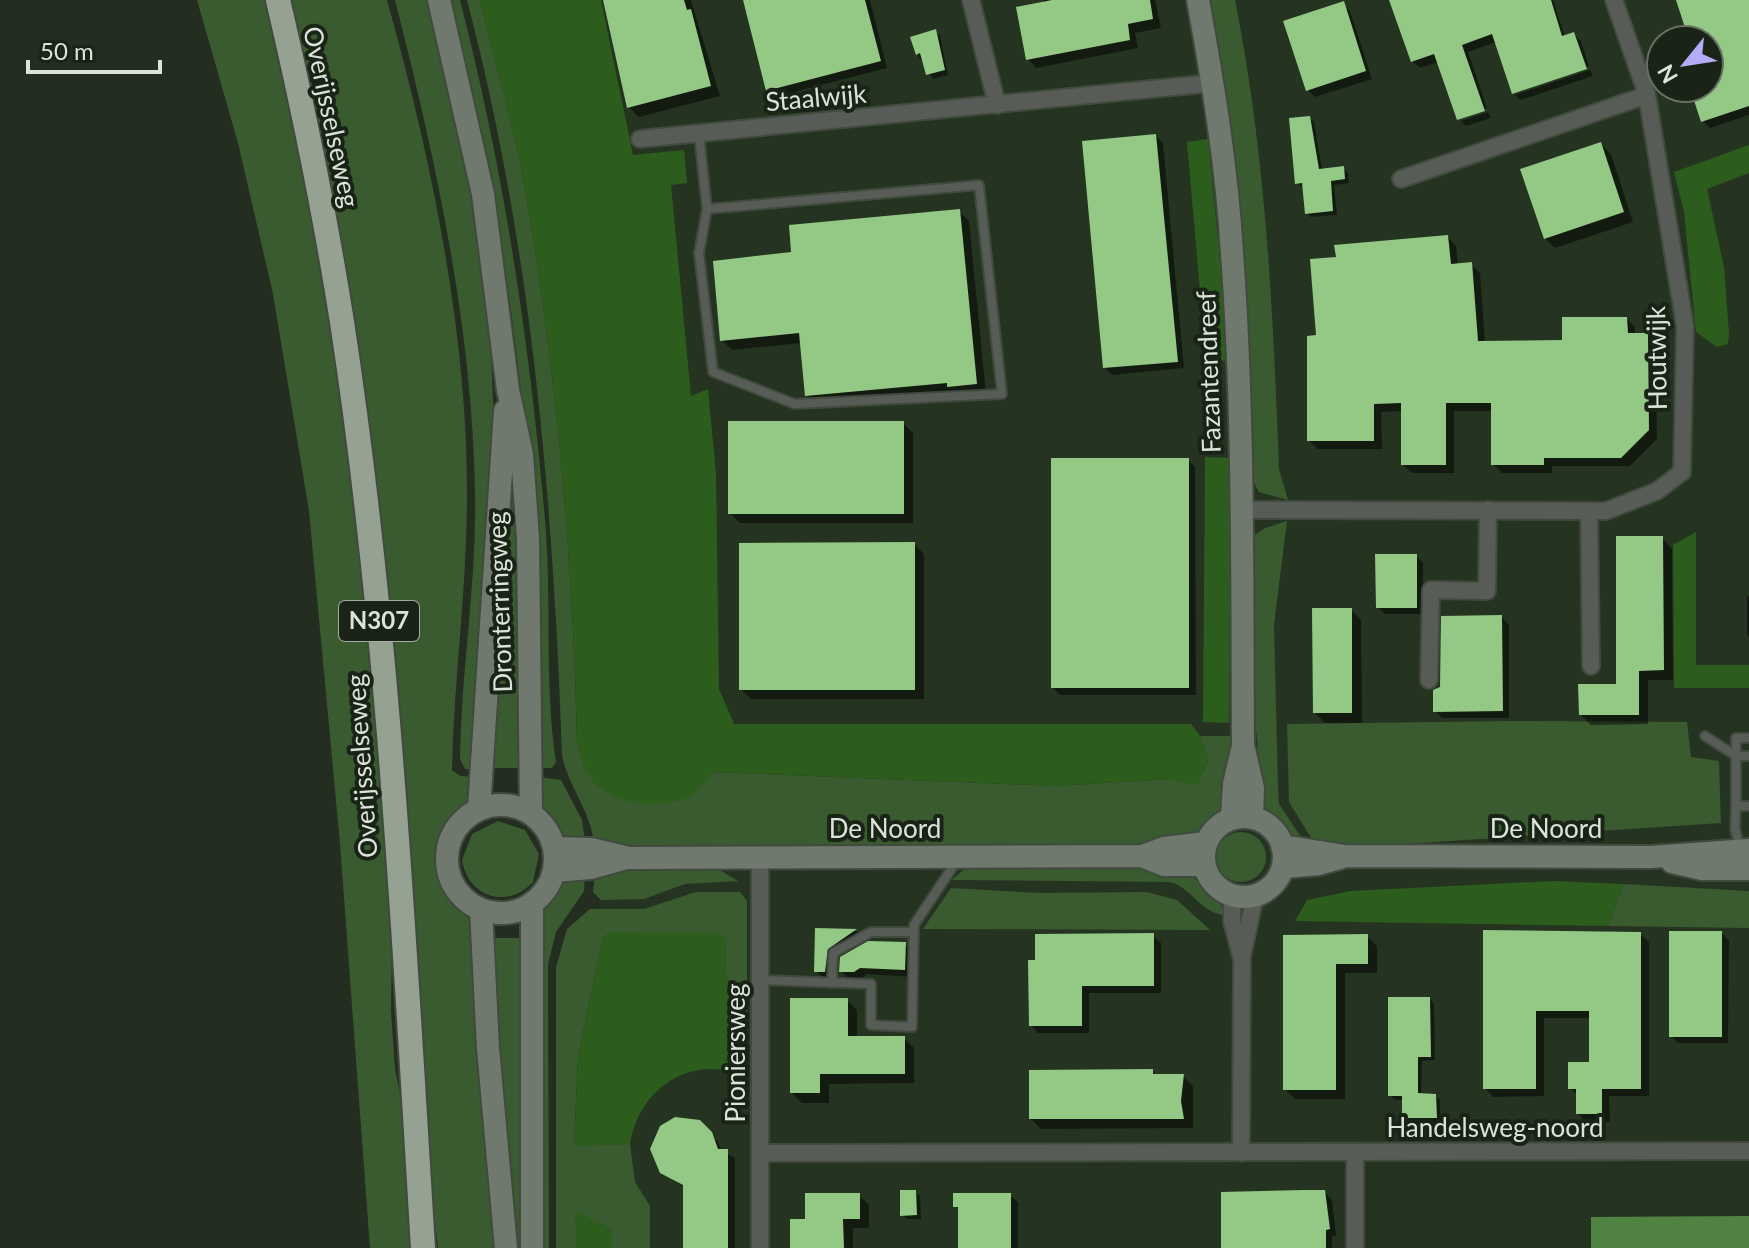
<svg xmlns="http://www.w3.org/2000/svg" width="1749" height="1248" font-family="Lato,sans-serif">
<rect width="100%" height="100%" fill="#232d20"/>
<path fill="#253421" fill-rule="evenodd" d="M491,0H1749V1248H578L601,951L596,759ZM1661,40H1709V88H1661Z"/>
<path fill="#3a5a30" d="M197,0H267C282,69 298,138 311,207C355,446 373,689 392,930L391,1010L395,1069L405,1118L413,1248H370L340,844L309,511L273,294L238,143Z
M291,0H387C431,157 468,334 467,497C467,588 454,678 452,770L460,776L474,777C472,787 472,800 466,808C450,834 430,847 444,883C451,899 466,909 473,925L502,1248H438C420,1096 416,941 404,788C383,522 350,260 291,0Z
M395,0H428L432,15L469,184L491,350L494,425L474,769H465L460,759C461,670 477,581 475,492C472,325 436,161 395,0Z
M449,0H460C504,170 530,345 545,520C552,600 544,683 556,762L552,768H538C533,654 534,537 524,423C511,280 485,139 449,0Z
M467,0H480C495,61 513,122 524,183C556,367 573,554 577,740L696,791L713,772L1056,786L1169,779L1197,784L1208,761L1200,736H1231C1229,757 1231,790 1222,809C1203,848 1140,843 1103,847L655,848L594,842C590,810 568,786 562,755C553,499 532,249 467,0Z
M1210,0H1235C1266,155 1273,311 1279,469L1288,500L1259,492L1251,477L1229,129Z
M515,450L525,768H487L507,451Z
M1287,521L1274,625L1278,787L1279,804L1303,840H1294L1282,829L1263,805L1251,675L1252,537L1265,528Z
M1512,721L1687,722L1691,757L1719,761L1721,823L1359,847L1313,841L1289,802L1287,724Z
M539,777L561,780L582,820L585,841C543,835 542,814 539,777Z
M498,821L525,830L539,854L533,882C507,910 468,897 462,860L472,834Z
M1216 857a25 25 0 1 1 50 0a25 25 0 1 1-50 0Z
M1104,867C1144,869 1214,863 1224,915C1201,913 1192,888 1170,882L952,880L963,870L974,868Z
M657,868L718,869L738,881L685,884L644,899L601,900L593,892L595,874Z
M585,875L584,891L556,932L548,965L549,1248H538L541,911L563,881Z
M1623,884L1749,891V928L1608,926Z
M951,888L1040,893L1147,892L1177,900L1210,930L923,929Z
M696,892H740L747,901V1076L734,1072L729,1052L725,940L603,937L578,1057L574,1145L630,1144L635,1182L650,1206V1248H612V1230L576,1212V1248H556V967L567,929L590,909H644Z
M489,938H526V1248H513Z"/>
<path fill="#2c5d1c" d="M480,0H601L633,155L684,150L687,183L671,185L691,396L708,389L716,474L719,689L734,724H1191L1200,736L1208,761L1197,785L1169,779L1056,786L714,772C708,778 703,786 697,791C669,813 616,807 593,781C583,770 580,754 577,740C573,554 556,367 524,183C513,122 495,61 480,0Z
M1208,139L1230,361L1206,360L1187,142Z
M1749,145V173L1707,189L1724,267L1729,334L1728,344L1717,347L1696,332L1684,212L1674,172Z
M1205,457L1231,458L1229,723L1203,722Z
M1696,532V665H1749V688H1674L1673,545Z
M1552,881L1623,884L1608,926L1295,921L1307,900L1351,891Z
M609,932L719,933L725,939L729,1052L734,1072C683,1058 638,1093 630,1144L574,1146L578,1057L603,937Z
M575,1211L612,1230V1248H576Z"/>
<path fill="#508342" d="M1749,1216V1248H1591V1217Z"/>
<path fill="#0007" d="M604,0H691L720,96L639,117L629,107Z
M745,0H870L887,68L775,97L768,90Z
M1044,0H1155L1161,28L1135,33L1138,48L1036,68L1028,59Z
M1391,0H1553L1565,37L1573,34L1581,41L1589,66L1515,91V95L1496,42L1468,52L1487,108L1460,117V120L1439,62L1420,68L1412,61Z
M1678,0H1749V115L1710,128L1703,121L1692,88H1709V40H1691Z
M1343,4L1350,11L1372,79L1315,97L1308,90Z
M936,32L940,36L948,75L933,79L917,54Z
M1590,70L1593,76L1521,100L1515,95Z
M1488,112L1491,118L1466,126L1461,121Z
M1309,118L1314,122L1322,170L1343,168L1348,173L1349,183L1334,185L1337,215L1311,217L1307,213L1304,187L1297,183Z
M1156,136L1163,143L1184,368L1112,375L1105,368Z
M1601,144L1611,154L1633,222L1555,248L1545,238Z
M959,211L969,221L986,394L817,406L807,395L802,343L732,350L722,340L793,254Z
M1448,237L1456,246L1458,266L1471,265L1480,273L1485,343L1564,342L1627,319L1635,327V335H1648L1656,344L1657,439L1630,466H1552V473H1502L1493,464V411H1454V473H1412L1403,465V411L1381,412L1382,449H1318L1309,441L1319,337L1338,259Z
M903,423L913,433V523H740L730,513Z
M1188,460L1195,467L1196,695H1060L1053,688Z
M1662,538L1672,549L1673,680H1648V724L1591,725L1581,715L1618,686Z
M914,544L924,554V699H751L741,689Z
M1416,556L1423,563V614H1385L1378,607Z
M1747,596H1749V637L1747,635Z
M1351,610L1361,620L1362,723H1325L1315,713Z
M1502,617L1509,625V718H1442L1435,711L1441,688Z
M817,930L856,931L862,937L834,956L832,978H823L816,971Z
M1485,932L1640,934L1649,942V1096H1609L1610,1122H1587L1578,1114V1096L1570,1088L1591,1064V1018H1544V1096L1493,1097L1485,1088Z
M1721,933L1729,940L1728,1043H1678L1671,1036Z
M1153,935L1161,943V993H1089V1033H1038L1031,1025L1030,962Z
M1367,936L1377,946V973H1345V1099H1295L1285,1089V937Z
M905,944L913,952L912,977L867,974L862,979H849L841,971Z
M1430,999L1434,1004L1435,1060L1422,1061L1421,1096H1435L1440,1100V1122H1409L1404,1117V1100H1395L1390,1095Z
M847,1000L857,1010V1038H904L914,1048V1083L829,1084V1103H802L792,1093Z
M1152,1071L1157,1076H1183L1193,1086V1128L1041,1129L1031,1119Z
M699,1122L718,1142L722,1151L735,1158V1248H685V1188L657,1165L654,1141Z
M915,1192L920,1196L921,1219H907L902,1215Z
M1325,1192L1332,1200L1336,1236H1332V1248H1223Z
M859,1195L869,1205V1228H853V1248H792L807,1221Z
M1010,1195L1018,1202V1248H960V1210L955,1206Z"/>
<path fill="#93c984" d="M603,0H684L687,10L691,9L711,86L627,108Z
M743,0H865L881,61L766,91Z
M1052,0H1150L1153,19L1128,24L1130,40L1026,60L1016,7Z
M1389,0H1551L1562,36L1574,32L1587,69L1512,94L1492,34L1462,45L1485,111L1457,120L1434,54L1411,62Z
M1676,0H1749V106L1701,122L1690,88H1709V40H1689Z
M1344,1L1366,71L1306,91L1283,21Z
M936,29L945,70L926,75L920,53L916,55L910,37Z
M1310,116L1319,169L1344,166L1345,179L1331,181L1333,211L1305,214L1302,183L1295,184L1289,118Z
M1156,134L1178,362L1103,368L1082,141Z
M1601,142L1624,212L1544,239L1520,169Z
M960,209L977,384L947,387V383L805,396L799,333L720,341L713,261L791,252L789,225Z
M1448,235L1451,264L1472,262L1478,341L1562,340V317H1627L1628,333H1648L1649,430L1621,458H1544V465H1491V403H1446V465H1401V403L1374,404V441H1307V336L1316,335L1310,259L1336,257L1334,245Z
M728,421H904V514H728Z
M1051,458H1189V688H1051Z
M1616,536H1663L1664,670L1639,671V715H1579L1578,684H1616Z
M915,542V690H739V543Z
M1375,554H1417V608H1376Z
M1312,608H1352V713H1313Z
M1502,615L1503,711L1433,712V690L1440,687L1441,616Z
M815,928L857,929L828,949L825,972H814Z
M1483,930L1641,932V1089H1602V1114H1576V1089H1568V1062H1589V1011H1536V1089H1483Z
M1669,931H1722V1037H1669Z
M1154,933V986H1082V1026H1029L1028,960H1035V934Z
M1368,934V964H1336V1090H1283V935Z
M868,941L906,942L905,970L860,968L854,972H839L840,957Z
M1388,997H1430L1431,1057H1418V1093L1436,1094L1437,1118H1402V1096H1388Z
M790,998H848V1036H905V1074H820V1093H790Z
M1153,1069V1074H1184L1181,1101L1184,1119H1029V1070Z
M675,1117L700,1120L712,1132L718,1149H728V1248H683V1185L660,1173L650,1149L660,1126Z
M900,1190H916L917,1215L900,1216Z
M1304,1190H1325L1330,1229L1326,1230V1248H1221V1192Z
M805,1193H860V1219H843L844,1248H790V1219H805Z
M953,1193H1011V1248H958V1207H953Z"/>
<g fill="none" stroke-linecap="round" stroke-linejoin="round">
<defs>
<path id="lane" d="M699,134L707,209L699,253L713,372L795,404L1002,394L979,185L707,209
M1705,736L1736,756V806
M1749,738H1736V756H1749
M1740,848L1735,829L1736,806H1749
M760,980L871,984V1025L912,1027L914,925L958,859
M832,983L833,953L871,932H914"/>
<path id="street" d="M971,0L997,105
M640,139L1213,83
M1401,179L1647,95
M1242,510L1606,511L1657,491L1682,472L1685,326L1647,95L1614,0
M1589,511L1591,666
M1429,680L1431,590L1487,591L1488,510
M760,858V1248
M1232,896V922L1241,956
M760,1153L1749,1151
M1241,1153L1242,957L1255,896
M1355,1248V1152"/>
<path id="secondary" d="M439,0L483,194L508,390L522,454L528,539L531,814
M1198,0C1213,83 1227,168 1232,253C1244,416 1242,581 1243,745L1253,788L1252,818
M447 859a54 54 0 1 1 108 0a54 54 0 1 1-108 0Z
M479,809L505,411
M1204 857a40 40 0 1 1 80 0a40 40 0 1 1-80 0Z
M1232,818L1234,784L1242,750
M1282,846L1345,856L1651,857L1749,850
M554,848L591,849L629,858L1142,856L1164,848L1206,843
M1142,856L1164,865H1204
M1672,862L1702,869H1749
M1283,867L1319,864L1340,858
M554,871L591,868L627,858
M481,909L488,1048L506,1248
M532,1248V903"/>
<path id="highway" d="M278,0C303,107 325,214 342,322C389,629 404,939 423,1248"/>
</defs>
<use href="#lane" stroke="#414a3e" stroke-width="12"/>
<use href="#street" stroke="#414a3e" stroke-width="20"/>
<use href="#secondary" stroke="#414a3e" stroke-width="26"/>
<use href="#highway" stroke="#414a3e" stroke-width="28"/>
<use href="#lane" stroke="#575d56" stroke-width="8"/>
<use href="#street" stroke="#575d56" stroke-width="16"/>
<use href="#secondary" stroke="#70796e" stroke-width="22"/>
<use href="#highway" stroke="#95a291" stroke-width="24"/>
</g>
<g text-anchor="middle" stroke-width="8" stroke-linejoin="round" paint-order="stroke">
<rect fill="#192416" stroke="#a2aa9f" stroke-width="2" x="339" y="601" width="80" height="40" rx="6"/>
<g font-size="24" font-weight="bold" fill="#dce3da">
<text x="379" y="629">N307</text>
</g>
<g font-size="26" fill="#dce3da" stroke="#192416">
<text transform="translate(816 98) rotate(-5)" y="9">Staalwijk</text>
<text transform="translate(331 117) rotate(78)" y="9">Overijsselseweg</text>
<text transform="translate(1657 358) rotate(-91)" y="9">Houtwijk</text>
<text transform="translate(1209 372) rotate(-92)" y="9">Fazantendreef</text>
<text transform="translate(500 602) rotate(-92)" y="9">Dronterringweg</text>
<text transform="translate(362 766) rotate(-94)" y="9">Overijsselseweg</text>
<text x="885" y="838">De Noord</text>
<text x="1546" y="838">De Noord</text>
<text transform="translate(736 1053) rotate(-90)" y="9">Pioniersweg</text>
<text x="1495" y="1137">Handelsweg-noord</text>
</g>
</g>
<g transform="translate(1685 64) rotate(240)"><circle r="38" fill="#192416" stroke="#677064" stroke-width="2"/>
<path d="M0-6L14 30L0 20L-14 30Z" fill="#b5acf8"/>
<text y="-12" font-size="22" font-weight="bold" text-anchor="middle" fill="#dce3da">N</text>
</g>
<path d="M28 60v12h132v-12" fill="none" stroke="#dce3da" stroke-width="4"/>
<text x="40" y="60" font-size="24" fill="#dce3da" stroke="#192416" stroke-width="6" paint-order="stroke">50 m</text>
</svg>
